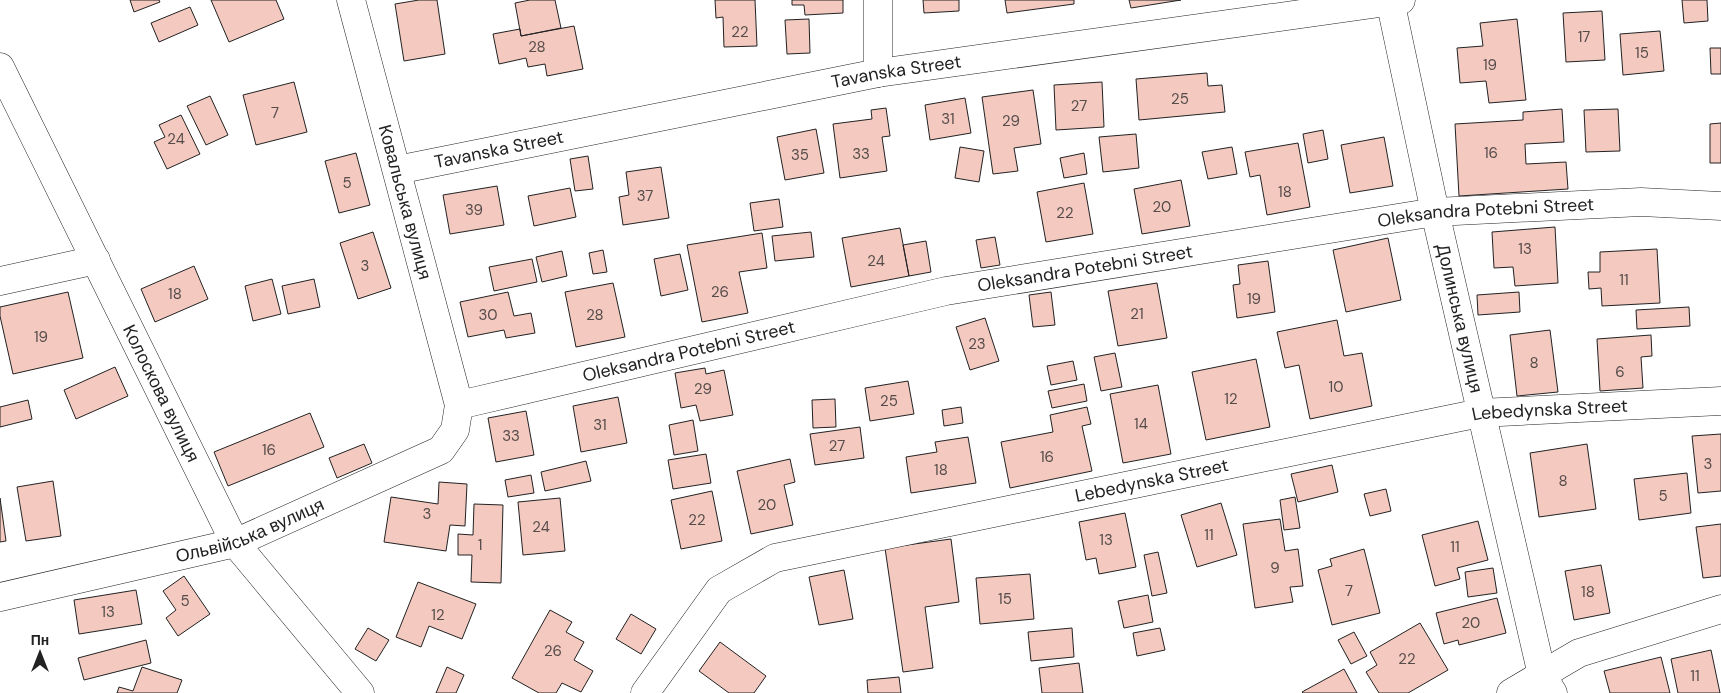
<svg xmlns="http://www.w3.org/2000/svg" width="1721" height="693" font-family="'DM Sans',sans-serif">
<rect width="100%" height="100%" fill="#fff"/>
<path fill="#f3c9c0" stroke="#222" d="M130,0H159L160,2L134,12Z
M211,0H276L284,19L229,42Z
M419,0H437L445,54L404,61L395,4Z
M530,0H555L561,28L521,36L515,3Z
M715,0H755L757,46L724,47L723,17L716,18Z
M792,0H843V13L805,15L804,5H792Z
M923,0H959V11L924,13Z
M1005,0H1074V4L1007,13Z
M1129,0H1181L1131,8Z
M1682,0H1707L1708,21L1684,23Z
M190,7L198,25L159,42L151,23Z
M1602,11L1605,60L1566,62L1563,13Z
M809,19L810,53L787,54L785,20Z
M1517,19L1526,100L1489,103L1486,81L1460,83L1457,48L1483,46L1480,23Z
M574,26L583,69L547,76L545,64L528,67L526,58L499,64L493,34L520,29L521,36Z
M1660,31L1664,71L1623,75L1620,34Z
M1710,48H1721V74H1711Z
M1207,73L1208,86L1222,85L1225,112L1139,120L1136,79Z
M294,82L307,132L256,145L243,95Z
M1102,82L1104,127L1056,130L1054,85Z
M1033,90L1041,144L1014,148L1018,171L993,174L982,97Z
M210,96L228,135L206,145L187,106Z
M965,98L971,133L930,140L925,105Z
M886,108L890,136L882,137L887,171L840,178L833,124L872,119L871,110Z
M1562,109L1564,142L1525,144L1526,164L1566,162L1568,189L1459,196L1455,124L1523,120V112Z
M1618,109L1620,151L1586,152L1584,110Z
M181,115L200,154L167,169L154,142L165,137L159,125Z
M1721,123V163H1710V124Z
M816,129L824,173L785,180L777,137Z
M1323,130L1328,159L1308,163L1303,134Z
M1136,134L1139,168L1103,172L1099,137Z
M1384,137L1393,186L1350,193L1341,145Z
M1298,143L1310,207L1267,215L1260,175L1250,177L1245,152Z
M960,147L984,151L979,182L955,178Z
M1232,147L1237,174L1208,179L1202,152Z
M356,153L370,205L339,213L325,161Z
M1084,153L1087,174L1064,178L1060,158Z
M588,156L593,189L575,191L570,159Z
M661,167L669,218L623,225L619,197L629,195L626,172Z
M1181,180L1190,226L1142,234L1134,189Z
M1084,183L1093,234L1046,242L1037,192Z
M497,186L504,225L450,234L443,195Z
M570,188L576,217L534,226L528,196Z
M779,199L783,227L754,231L750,203Z
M1555,227L1558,283L1515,286L1513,267L1494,268L1492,232Z
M900,228L909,276L851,287L842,238Z
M373,232L391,288L358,299L340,243Z
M811,232L814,257L775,261L772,236Z
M762,233L767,268L739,272L748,313L702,322L687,245Z
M995,237L1000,265L981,268L976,240Z
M1388,238L1401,300L1346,312L1333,250Z
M926,241L931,272L909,276L903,245Z
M1657,249L1660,303L1602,306L1601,288L1589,289L1588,272H1600V252Z
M603,250L607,272L593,274L589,253Z
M562,251L567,276L542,282L536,257Z
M680,254L688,290L661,296L654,259Z
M532,259L537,282L494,291L489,267Z
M1268,261L1275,312L1237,318L1233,285L1240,284L1238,265Z
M194,266L208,299L155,322L141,289Z
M272,279L281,314L253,321L245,286Z
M314,279L320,307L288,314L282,286Z
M613,283L625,337L576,347L565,292Z
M1157,283L1167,338L1118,346L1108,291Z
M68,292L83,358L13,374L0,316V307Z
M508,292L514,316L531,313L535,333L506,338L504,330L468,337L460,302Z
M1051,292L1055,325L1033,327L1029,295Z
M1519,292L1520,312L1478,315L1477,295Z
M1689,307L1690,326L1637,329L1636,310Z
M985,318L999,361L970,370L956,327Z
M1337,320L1344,356L1362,353L1372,406L1310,419L1299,365L1285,368L1277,332Z
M1550,330L1558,392L1517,396L1510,335Z
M1651,335L1652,356L1641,357L1643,388L1600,391L1597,339Z
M1115,353L1122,387L1101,391L1094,357Z
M1256,359L1270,427L1206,440L1192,372Z
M1073,361L1077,380L1051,385L1047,366Z
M115,367L128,396L76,419L64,390Z
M705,368L706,374L724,370L733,415L700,421L696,405L681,408L675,373Z
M908,381L914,414L870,421L865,388Z
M1084,384L1087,401L1052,408L1048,391Z
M1158,385L1171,454L1123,463L1110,394Z
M618,397L627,443L581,452L573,406Z
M835,399L836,427L813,428L812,400Z
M28,400L32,419L0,427V407Z
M961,407L963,423L944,426L942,410Z
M1087,407L1091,424L1082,426L1092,471L1010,488L1001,442L1053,432L1050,415Z
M526,411L534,455L496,462L488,418Z
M310,413L324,447L228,486L214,452Z
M693,420L698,451L674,455L669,425Z
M860,427L864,458L815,465L810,434Z
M1721,434V491L1698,493L1692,436Z
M968,437L976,483L911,493L906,457L937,452L935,442Z
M364,444L372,463L337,478L329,458Z
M1587,444L1596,509L1539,517L1530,453Z
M706,454L711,483L673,489L668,460Z
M790,459L795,482L784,485L793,525L751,534L737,471Z
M586,461L591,481L545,491L541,472Z
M1332,465L1338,492L1298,502L1291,474Z
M1687,473L1691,513L1639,520L1634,479Z
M531,475L534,493L508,497L505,480Z
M53,481L61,536L26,541L17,487Z
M439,482L467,484L465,526L450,525L446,551L384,542L391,497L438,504Z
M1386,489L1391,511L1370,516L1364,494Z
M712,491L722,541L681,549L671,500Z
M1295,497L1300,528L1284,530L1280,500Z
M0,498L6,541L0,542Z
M560,498L565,551L523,555L518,502Z
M1221,503L1237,555L1197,567L1181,515Z
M474,504L503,505L501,583L471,582L472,555H458V534L473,535Z
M1125,513L1136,567L1099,574L1096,558L1086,560L1079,522Z
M1280,519L1285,551L1298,549L1303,586L1290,587L1293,602L1255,608L1243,524Z
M1478,521L1488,560L1457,568L1460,579L1435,586L1422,535Z
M1721,524V576L1703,578L1696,527Z
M951,539L959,602L925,607L933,668L903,672L885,548Z
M1364,549L1380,613L1332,625L1318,570L1332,566L1330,559Z
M1158,552L1167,593L1152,596L1144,555Z
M1601,565L1610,613L1574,620L1565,571Z
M1493,568L1497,593L1468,597L1465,572Z
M844,570L853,619L819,625L809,577Z
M1030,574L1034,619L980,624L976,578Z
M184,576L210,614L178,636L166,618L176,610L163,591Z
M418,582L476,604L462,639L429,626L421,647L396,637Z
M136,590L142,624L79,634L74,600Z
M1148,595L1153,622L1124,628L1118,601Z
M1497,598L1506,633L1459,645L1458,640L1444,644L1436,613Z
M550,610L572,622L566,632L584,642L574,660L593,671L581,692L562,683L556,693H539L512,678Z
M631,614L656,629L641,654L616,639Z
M1420,623L1448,670L1408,693H1379L1366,672L1377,665L1370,652Z
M368,628L389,640L376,661L355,649Z
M1072,628L1074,657L1031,661L1028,632Z
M1160,628L1165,650L1137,656L1133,633Z
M1354,632L1367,656L1351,664L1338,640Z
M146,640L151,663L84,680L78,658Z
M720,642L766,676L754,693H729L699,671Z
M1711,650L1720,693H1678L1671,659Z
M1661,657L1670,693H1610L1604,671Z
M1079,663L1083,693H1042L1039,668Z
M142,667L182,680L177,693H117L119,687L133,691Z
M447,667L464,675L456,693H436Z
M1344,669L1357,693H1303L1302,692Z
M899,677L901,693H868L867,680Z"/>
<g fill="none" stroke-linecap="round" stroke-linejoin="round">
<defs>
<g id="minor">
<path d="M878,0V73"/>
<path id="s1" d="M1390,0L1435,212L1542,675L1553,693"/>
<path id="s2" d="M0,67L235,543L360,693"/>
<path id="s3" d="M397,170L878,73L1401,0"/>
<path d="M0,281L96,260"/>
<path id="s4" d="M459,405L946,291L1435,212L1641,202L1721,206"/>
<path id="s5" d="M0,597L235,543L441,450L455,430L459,405L351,0"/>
<path id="s6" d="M645,693L719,590L775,558L1480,413L1721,401"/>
<path d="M1511,693L1579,653L1721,609"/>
</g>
</defs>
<use href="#minor" stroke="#222" stroke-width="29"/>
<use href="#minor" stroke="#fff" stroke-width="28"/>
</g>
<g text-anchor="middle" stroke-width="4" stroke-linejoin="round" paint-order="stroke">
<g font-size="15" fill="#564c4a">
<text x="740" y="37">22</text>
<text x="1584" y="42">17</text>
<text x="537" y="52">28</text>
<text x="1642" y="58">15</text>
<text x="1490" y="70">19</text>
<text x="1180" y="104">25</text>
<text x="1079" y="111">27</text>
<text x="275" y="118">7</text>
<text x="948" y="124">31</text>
<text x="1011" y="126">29</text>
<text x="176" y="144">24</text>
<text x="1491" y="158">16</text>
<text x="861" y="159">33</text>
<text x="800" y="160">35</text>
<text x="347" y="188">5</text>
<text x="1285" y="197">18</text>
<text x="645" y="201">37</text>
<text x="1162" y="212">20</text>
<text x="474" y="215">39</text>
<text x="1065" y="218">22</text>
<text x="1525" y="254">13</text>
<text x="876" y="266">24</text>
<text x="365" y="271">3</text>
<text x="1624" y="285">11</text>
<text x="720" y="297">26</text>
<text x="175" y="299">18</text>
<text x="1254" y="304">19</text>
<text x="1137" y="319">21</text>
<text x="488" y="320">30</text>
<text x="595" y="320">28</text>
<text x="41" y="342">19</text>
<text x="977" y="349">23</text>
<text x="1534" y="368">8</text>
<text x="1620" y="377">6</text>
<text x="1336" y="392">10</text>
<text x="703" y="394">29</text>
<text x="1231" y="404">12</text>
<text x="889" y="406">25</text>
<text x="1141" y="429">14</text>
<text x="600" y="430">31</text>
<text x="511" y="441">33</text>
<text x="837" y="451">27</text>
<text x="269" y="455">16</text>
<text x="1047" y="462">16</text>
<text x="1708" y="469">3</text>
<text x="941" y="475">18</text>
<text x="1563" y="486">8</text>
<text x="1663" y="501">5</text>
<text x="767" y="510">20</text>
<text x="427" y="519">3</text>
<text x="697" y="525">22</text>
<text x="541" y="532">24</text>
<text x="1209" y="540">11</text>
<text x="1106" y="545">13</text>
<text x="480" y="550">1</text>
<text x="1455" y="552">11</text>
<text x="1275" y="573">9</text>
<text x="1349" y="596">7</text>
<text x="1588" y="597">18</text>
<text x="1005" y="604">15</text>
<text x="185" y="606">5</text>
<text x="108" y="617">13</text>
<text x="438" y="620">12</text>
<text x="1471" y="628">20</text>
<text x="553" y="656">26</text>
<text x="1407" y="664">22</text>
<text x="1695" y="681">11</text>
</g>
<g font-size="18" fill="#222" stroke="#fff">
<text dy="6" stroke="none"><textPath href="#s3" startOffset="509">Tavanska Street</textPath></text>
<text dy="6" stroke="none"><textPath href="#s3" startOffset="104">Tavanska Street</textPath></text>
<text transform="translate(405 202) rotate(75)" y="6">Ковальська вулиця</text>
<text dy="6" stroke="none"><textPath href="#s4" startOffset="1046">Oleksandra Potebni Street</textPath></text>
<text dy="6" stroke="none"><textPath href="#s4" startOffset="641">Oleksandra Potebni Street</textPath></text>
<text dy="6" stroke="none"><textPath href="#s1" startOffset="326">Долинська вулиця</textPath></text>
<text dy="6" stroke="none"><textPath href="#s4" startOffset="236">Oleksandra Potebni Street</textPath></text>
<text dy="6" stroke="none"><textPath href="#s2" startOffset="364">Колоскова вулиця</textPath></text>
<text dy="6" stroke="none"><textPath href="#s6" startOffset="981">Lebedynska Street</textPath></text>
<text dy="6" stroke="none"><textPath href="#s6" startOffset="576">Lebedynska Street</textPath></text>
<text dy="6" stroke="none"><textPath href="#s5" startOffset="259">Ольвійська вулиця</textPath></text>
</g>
</g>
<g transform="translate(40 653)" stroke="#ffffff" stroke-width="4" paint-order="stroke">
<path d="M0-4L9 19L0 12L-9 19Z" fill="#222222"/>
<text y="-8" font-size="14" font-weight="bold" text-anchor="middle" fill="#222222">Пн</text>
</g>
</svg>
